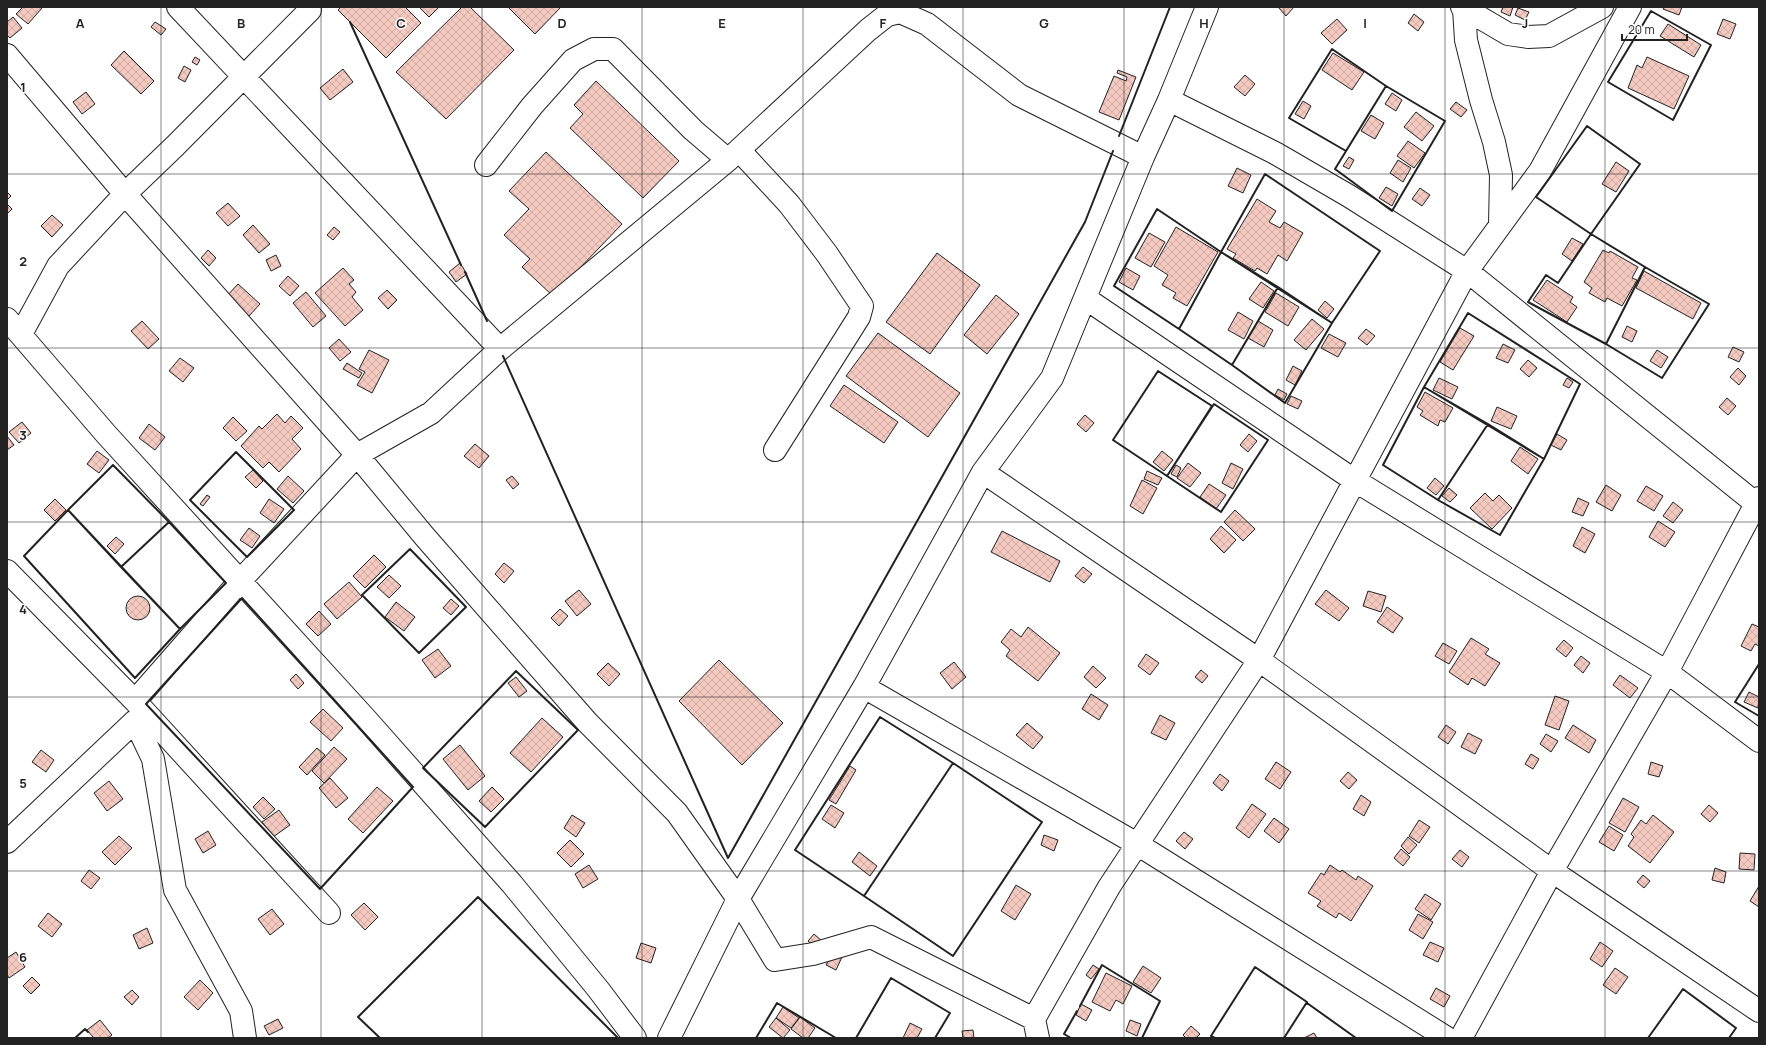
<svg xmlns="http://www.w3.org/2000/svg" width="1766" height="1045" font-family="Manrope,sans-serif">
<defs>
<pattern id="building-cross-hatch" width="8" height="8" patternUnits="userSpaceOnUse"><rect width="8" height="8" fill="#f3c9c0"/><path d="M0 0l8 8M0 8l8-8" fill="none" stroke="#d0aca5"/></pattern>
</defs>
<rect width="100%" height="100%" fill="#fff"/>
<path fill="url(#building-cross-hatch)" stroke="#222" d="M23,7H41L42,8L28,24L16,14Z
M341,7H405L421,23L386,58L338,10Z
M419,7H439L429,17Z
M462,7H470L514,50L446,119L396,72Z
M508,7H561L535,34Z
M1278,7H1294L1286,16Z
M1503,7H1513L1510,16L1501,12Z
M1664,7H1682L1679,15L1663,9Z
M1518,8L1529,12L1525,20L1515,15Z
M1414,14L1424,22L1418,31L1408,23Z
M13,17L22,28L10,38L7,35V22Z
M1337,19L1347,30L1332,44L1321,33Z
M1723,19L1736,24L1730,39L1717,34Z
M155,22L166,29L161,35L151,27Z
M1668,24L1701,45L1694,57L1660,36Z
M124,51L154,81L141,94L111,65Z
M1333,53L1364,72L1352,90L1322,70Z
M195,57L200,60L197,65L192,62Z
M1647,57L1689,76L1674,109L1628,88L1637,65L1642,68Z
M184,66L191,70L185,82L178,78Z
M343,69L353,82L330,100L320,88Z
M1118,70L1136,77L1119,120L1099,112L1114,76L1126,81L1127,77L1117,73Z
M1245,75L1255,84L1245,96L1234,87Z
M596,81L679,161L643,198L570,128L583,114L574,105Z
M86,92L95,104L82,114L73,102Z
M1392,93L1402,100L1396,111L1385,104Z
M1303,101L1311,106L1304,119L1295,114Z
M1456,102L1467,110L1461,117L1450,109Z
M1416,112L1434,126L1422,141L1404,127Z
M1371,115L1384,123L1375,139L1361,131Z
M1408,141L1425,153L1414,168L1397,156Z
M546,152L622,224L553,296L522,267L530,259L504,235L529,209L509,191Z
M1349,157L1354,160L1349,169L1343,166Z
M1398,160L1411,168L1403,182L1390,173Z
M1616,162L1629,171L1616,192L1602,184Z
M1237,168L1251,175L1243,193L1228,186Z
M1386,187L1398,194L1392,206L1379,198Z
M1420,188L1430,195L1422,206L1412,199Z
M7,192L11,196L7,200Z
M1257,199L1276,211L1269,222L1280,228L1284,222L1303,233L1287,261L1278,255L1267,274L1257,268L1255,271L1233,258L1236,254L1227,249Z
M228,203L240,216L228,226L216,213Z
M7,204L12,209L7,214Z
M52,215L63,225L52,237L41,226Z
M253,225L270,244L259,253L243,235Z
M334,227L340,232L333,240L327,235Z
M1176,227L1218,252L1187,306L1173,298L1176,293L1162,285L1168,275L1154,266Z
M1149,233L1165,242L1151,267L1135,258Z
M1572,238L1583,244L1572,261L1562,254Z
M208,250L216,258L209,266L201,258Z
M1603,250L1609,253L1610,251L1638,267L1632,278L1637,280L1622,306L1607,298L1605,302L1589,293L1592,288L1584,282Z
M937,253L980,285L930,354L886,322Z
M276,255L281,266L271,271L266,260Z
M460,263L467,274L456,282L449,272Z
M343,268L354,280L349,284L356,292L352,297L363,310L345,326L315,293Z
M1126,268L1140,276L1133,290L1119,282Z
M1644,271L1701,303L1693,319L1636,288Z
M288,276L299,286L290,296L279,286Z
M1547,280L1573,297L1570,302L1577,307L1567,322L1533,300Z
M1261,282L1274,291L1263,308L1249,299Z
M238,284L260,304L249,316L226,297Z
M387,290L397,300L388,309L378,298Z
M306,292L326,316L313,327L293,303Z
M1276,293L1299,307L1288,326L1265,312Z
M996,295L1019,314L987,354L964,335Z
M1325,301L1334,309L1327,318L1318,310Z
M1238,312L1253,321L1244,339L1228,330Z
M1312,319L1324,329L1306,350L1294,340Z
M142,321L159,339L148,349L131,331Z
M1258,321L1273,330L1264,347L1248,338Z
M1627,326L1637,331L1632,342L1622,337Z
M1460,328L1474,336L1453,370L1440,362Z
M1366,329L1375,336L1367,345L1358,338Z
M878,333L960,393L928,437L846,376Z
M1329,334L1346,343L1338,357L1321,348Z
M339,339L351,352L340,361L329,348Z
M1503,344L1515,350L1508,363L1496,358Z
M1733,347L1744,352L1739,362L1728,357Z
M369,350L389,360L372,393L357,385L365,372L359,369Z
M1657,350L1668,357L1661,368L1650,361Z
M180,358L194,368L183,382L169,371Z
M1528,360L1537,368L1529,377L1520,369Z
M347,363L362,373L359,378L343,369Z
M1293,366L1302,371L1295,385L1286,380Z
M1738,368L1746,376L1739,385L1730,377Z
M1439,378L1458,387L1452,399L1433,390Z
M1567,378L1573,382L1569,388L1563,385Z
M844,385L898,422L884,443L830,406Z
M1278,389L1287,394L1284,400L1275,395Z
M1425,392L1453,408L1445,422L1440,420L1438,426L1420,415L1423,411L1417,407Z
M1291,396L1302,401L1298,409L1287,404Z
M1727,398L1736,406L1728,415L1719,407Z
M1497,407L1517,416L1511,429L1491,421Z
M277,414L285,423L291,416L303,428L292,439L301,449L279,472L269,462L263,468L241,446L259,426L262,429Z
M1085,415L1094,423L1086,432L1077,424Z
M233,417L247,431L236,441L223,428Z
M22,422L31,433L19,443L9,432Z
M149,424L165,437L155,450L139,438Z
M1249,434L1257,441L1248,452L1240,445Z
M1557,434L1567,440L1561,450L1551,445Z
M7,436L14,445L7,450Z
M475,444L489,456L479,468L464,456Z
M1520,447L1538,459L1528,474L1511,461Z
M97,451L109,460L99,473L87,464Z
M1162,451L1173,460L1164,471L1153,462Z
M1188,463L1201,473L1190,487L1177,478Z
M1231,463L1243,469L1233,489L1222,483Z
M1176,465L1181,468L1177,477L1171,474Z
M253,470L263,481L256,488L245,477Z
M1147,471L1162,478L1158,485L1144,479Z
M288,476L304,491L293,503L277,489Z
M512,476L519,484L513,489L506,480Z
M1435,478L1444,486L1436,495L1427,488Z
M1142,480L1157,488L1143,514L1130,506Z
M1209,484L1226,495L1216,509L1200,497Z
M1606,485L1621,495L1612,511L1596,502Z
M1646,486L1663,496L1654,511L1637,501Z
M1449,488L1457,495L1450,502L1442,496Z
M1485,493L1493,501L1499,495L1512,508L1492,529L1470,508Z
M207,495L210,497L203,506L200,504Z
M1578,498L1589,503L1583,516L1572,512Z
M55,499L66,510L55,521L44,510Z
M269,499L284,509L274,523L260,513Z
M1673,502L1683,510L1673,523L1663,516Z
M1235,510L1255,529L1243,541L1224,522Z
M1658,521L1675,532L1665,547L1649,537Z
M1221,526L1236,540L1224,553L1210,539Z
M1582,527L1595,534L1585,553L1573,546Z
M249,528L260,536L252,548L240,540Z
M1002,531L1060,561L1050,582L991,552Z
M116,537L124,544L115,554L107,546Z
M374,555L386,567L365,588L353,576Z
M504,563L514,571L504,583L495,574Z
M1083,567L1092,574L1084,583L1075,576Z
M389,575L401,586L389,598L377,587Z
M349,582L362,597L337,619L324,604Z
M579,590L591,604L577,616L565,601Z
M1326,590L1349,608L1339,621L1315,604Z
M1368,591L1386,596L1381,612L1363,606Z
M126 608a12 12 0 1 1 24 0a12 12 0 1 1-24 0Z
M451,599L459,606L451,615L443,608Z
M396,602L415,617L404,631L385,617Z
M1387,607L1403,618L1393,633L1377,622Z
M560,609L568,616L559,626L551,618Z
M319,611L331,624L318,636L306,624Z
M1752,624L1759,627V646L1755,644L1751,651L1741,646Z
M1028,627L1060,653L1038,681L1006,656L1010,650L1001,642L1011,629L1021,637Z
M1471,638L1489,649L1485,654L1500,663L1485,686L1472,678L1468,685L1449,672Z
M1564,640L1573,648L1566,657L1556,649Z
M1443,643L1457,651L1449,664L1435,656Z
M438,649L451,666L435,678L422,660Z
M1146,654L1159,663L1150,675L1138,666Z
M1581,656L1590,663L1583,673L1574,665Z
M719,660L783,723L742,765L679,701Z
M954,662L966,677L952,689L940,673Z
M608,663L620,674L609,686L597,674Z
M1093,666L1106,678L1096,688L1084,677Z
M1201,670L1208,676L1202,683L1195,677Z
M296,674L304,683L298,689L290,680Z
M1620,675L1638,688L1630,698L1613,685Z
M516,677L527,691L519,697L508,683Z
M1749,692L1759,697L1758,708L1744,702Z
M1091,694L1108,705L1099,720L1082,709Z
M1555,696L1569,701L1559,730L1545,725Z
M323,709L343,728L331,741L310,722Z
M1160,715L1175,723L1166,740L1151,733Z
M542,718L563,737L531,772L510,753Z
M1027,723L1043,737L1033,749L1016,735Z
M1446,725L1456,732L1448,744L1438,737Z
M1573,725L1596,740L1589,753L1565,738Z
M1468,733L1482,740L1475,754L1461,747Z
M1546,734L1558,741L1551,752L1540,744Z
M460,745L485,776L468,790L443,759Z
M334,747L347,759L324,783L312,771Z
M317,748L325,755L307,775L299,767Z
M41,750L54,760L46,772L32,762Z
M1531,754L1539,759L1533,769L1525,764Z
M1276,762L1291,772L1280,789L1265,779Z
M1651,762L1663,766L1659,777L1648,774Z
M850,766L856,770L836,804L829,800Z
M1348,772L1357,780L1349,789L1340,781Z
M1220,774L1229,781L1222,791L1213,783Z
M330,778L348,798L336,808L319,788Z
M109,781L123,799L107,811L94,793Z
M377,787L393,801L363,833L348,819Z
M492,787L504,799L491,812L479,801Z
M1361,795L1371,802L1364,816L1353,809Z
M263,797L275,809L264,819L253,807Z
M1623,798L1639,807L1625,832L1609,823Z
M1252,804L1266,814L1249,838L1236,828Z
M831,805L844,813L835,828L822,819Z
M1709,805L1718,813L1710,822L1701,814Z
M279,810L290,825L273,837L262,822Z
M572,815L585,823L576,837L564,828Z
M1653,815L1674,832L1650,863L1628,846L1634,837L1631,834L1641,820L1646,824Z
M1274,818L1289,829L1279,843L1264,831Z
M1419,820L1430,827L1419,843L1409,836Z
M1609,826L1623,835L1614,851L1599,842Z
M208,831L216,845L203,853L195,839Z
M1184,832L1193,839L1185,849L1176,841Z
M1044,835L1058,840L1054,851L1041,845Z
M119,836L132,848L115,865L102,852Z
M1408,837L1417,845L1409,854L1401,846Z
M570,840L584,854L571,867L557,853Z
M1401,849L1410,857L1403,866L1394,858Z
M1460,850L1469,857L1462,867L1452,859Z
M859,852L877,866L870,876L852,862Z
M1740,853L1755,854L1754,870L1739,869Z
M589,865L598,879L583,888L575,874Z
M1330,865L1340,872L1342,870L1356,880L1358,876L1373,886L1351,921L1339,913L1336,918L1317,906L1321,901L1308,893L1321,873L1324,875Z
M1715,868L1726,872L1724,883L1712,880Z
M89,870L100,878L91,889L81,881Z
M1643,875L1650,881L1644,888L1637,882Z
M1016,885L1031,894L1015,920L1001,911Z
M1759,886V907L1750,901Z
M1425,894L1441,904L1431,920L1415,909Z
M364,903L378,917L365,930L351,915Z
M272,909L284,924L270,935L258,919Z
M48,913L62,924L52,937L38,926Z
M1418,914L1433,922L1423,939L1409,930Z
M147,928L153,943L139,949L133,935Z
M814,934L822,941L816,948L808,941Z
M1430,942L1444,948L1438,962L1423,955Z
M1600,942L1613,951L1602,967L1590,959Z
M641,943L656,948L651,963L636,958Z
M16,952L25,967L9,978L7,975V958Z
M833,952L842,957L836,970L826,965Z
M1093,965L1099,969L1091,979L1086,975Z
M1143,966L1161,978L1151,993L1133,982Z
M1615,968L1628,977L1616,994L1603,985Z
M1106,973L1132,986L1123,1004L1116,1000L1110,1011L1092,1002Z
M32,977L40,985L31,994L23,986Z
M200,980L213,993L198,1010L184,997Z
M1436,988L1450,996L1444,1007L1430,999Z
M132,990L139,997L132,1005L124,997Z
M1081,1004L1092,1010L1086,1021L1076,1015Z
M783,1007L799,1018L791,1028L776,1018Z
M800,1017L815,1028L808,1038H803L791,1029Z
M776,1018L790,1030L783,1038L769,1027Z
M278,1019L283,1028L269,1035L264,1026Z
M100,1020L112,1035L108,1038H94L87,1030Z
M1130,1020L1141,1024L1137,1036L1126,1031Z
M910,1023L922,1029L917,1038H903Z
M1191,1026L1200,1034L1196,1038H1186L1183,1035Z
M973,1030L974,1038H963L962,1031Z
M1314,1033L1317,1038H1304Z"/>
<g fill="none" stroke-linecap="round" stroke-linejoin="round">
<defs>
<path id="minor" d="M178,7L500,349
M1462,7L1508,34L1528,37L1549,36L1602,7
M1464,9L1466,40L1481,100L1494,142L1501,175L1500,225
M7,55L125,194L357,455L425,537L587,722L677,813L738,899L775,960L813,954L871,937L1034,1019
M1169,100L1275,153L1349,196L1467,271L1759,506
M739,150L789,204L827,254L862,306L859,317L775,450
M486,165L532,106L573,60L594,49H613L693,130L728,160L868,30L887,15L900,12L927,24L1019,95L1143,157
M1085,298L1354,480L1667,672L1759,741
M7,319L106,434L365,718L512,884L598,989L635,1038
M21,334L58,266L125,194L175,146L310,10
M983,472L1259,660L1552,871L1759,1011
M7,571L135,701L329,913
M864,687L1137,844L1447,1038
M135,701L240,581L357,455L431,413L500,349L728,160
M7,842L135,721L153,759L175,890L241,1011L245,1038
M669,1038L738,899L864,687L983,472L1052,378L1143,157L1169,100L1207,7
M1038,1038L1034,1019L1109,887L1259,660L1467,271L1540,171L1630,7
M1461,1038L1552,871L1667,672L1759,498"/>
</defs>
<use href="#minor" stroke="#222" stroke-width="24"/>
<use href="#minor" stroke="#fff" stroke-width="22"/>
<path stroke="#222" stroke-width="2" d="M1651,11L1711,45L1673,120L1608,82Z
M350,22L461,265
M1332,49L1386,86L1346,151L1289,118Z
M1386,86L1445,121L1392,211L1335,169Z
M1587,126L1640,164L1591,234L1536,197Z
M1119,136L1170,7
M1265,174L1380,251L1332,323L1221,252Z
M1157,209L1221,252L1179,329L1114,286Z
M1591,234L1645,267L1606,344L1528,302L1546,275L1558,283Z
M1221,252L1278,287L1232,365L1179,329Z
M1645,267L1709,304L1662,378L1606,344Z
M465,272L487,321
M1278,287L1332,323L1285,403L1232,365Z
M1468,313L1580,384L1544,459L1424,387Z
M503,356L728,858L1085,222L1113,151
M1158,371L1212,406L1167,476L1113,440Z
M1424,387L1488,424L1438,500L1383,465Z
M1214,404L1268,440L1221,512L1167,476Z
M1488,424L1544,459L1500,535L1438,500Z
M236,452L294,510L247,557L190,500Z
M113,465L169,522L121,567L68,510Z
M68,510L180,629L135,678L24,556Z
M169,522L226,583L180,629L121,567Z
M410,549L466,607L419,653L362,595Z
M242,598L413,787L320,889L146,704Z
M1759,664L1735,702L1759,716
M516,671L578,730L485,827L423,768Z
M880,717L953,763L864,896L795,850Z
M953,763L1042,822L953,956L864,896Z
M1307,1003L1356,1038
M1080,1006L1102,965L1160,1001L1142,1038
M75,1038L85,1029L88,1032
M380,1038L358,1017L478,897L618,1038
M756,1038L777,1003L836,1038
M856,1038L891,978L950,1013L935,1038
M1071,1038L1064,1034L1077,1011
M1215,1038L1211,1036L1255,967L1307,1002L1284,1038
M1648,1038L1683,989L1736,1028L1729,1038"/>
</g>
<path fill="none" stroke="#222" stroke-width="1" stroke-opacity="0.55" d="M161,7V1038M321,7V1038M482,7V1038M642,7V1038M803,7V1038M963,7V1038M1124,7V1038M1284,7V1038M1445,7V1038M1605,7V1038M7,174H1759M7,348H1759M7,522H1759M7,697H1759M7,871H1759"/>
<g font-size="13" text-anchor="middle" font-weight="bold" fill="#222" stroke="#fff" stroke-width="3" stroke-linejoin="round" paint-order="stroke">
<text x="80" y="28">A</text>
<text x="241" y="28">B</text>
<text x="401" y="28">C</text>
<text x="562" y="28">D</text>
<text x="722" y="28">E</text>
<text x="883" y="28">F</text>
<text x="1044" y="28">G</text>
<text x="1204" y="28">H</text>
<text x="1365" y="28">I</text>
<text x="1525" y="28">J</text>
<text x="23" y="92">1</text>
<text x="23" y="266">2</text>
<text x="23" y="440">3</text>
<text x="23" y="614">4</text>
<text x="23" y="788">5</text>
<text x="23" y="962">6</text>
</g>
<rect width="1766" height="1045" fill="none" stroke="#222222" stroke-width="16"/>
<path d="M1622 34v6h65v-6" fill="none" stroke="#222222" stroke-width="2"/>
<text x="1628" y="34" font-size="12" fill="#222222" stroke="#ffffff" stroke-width="3" paint-order="stroke">20 m</text>
</svg>
